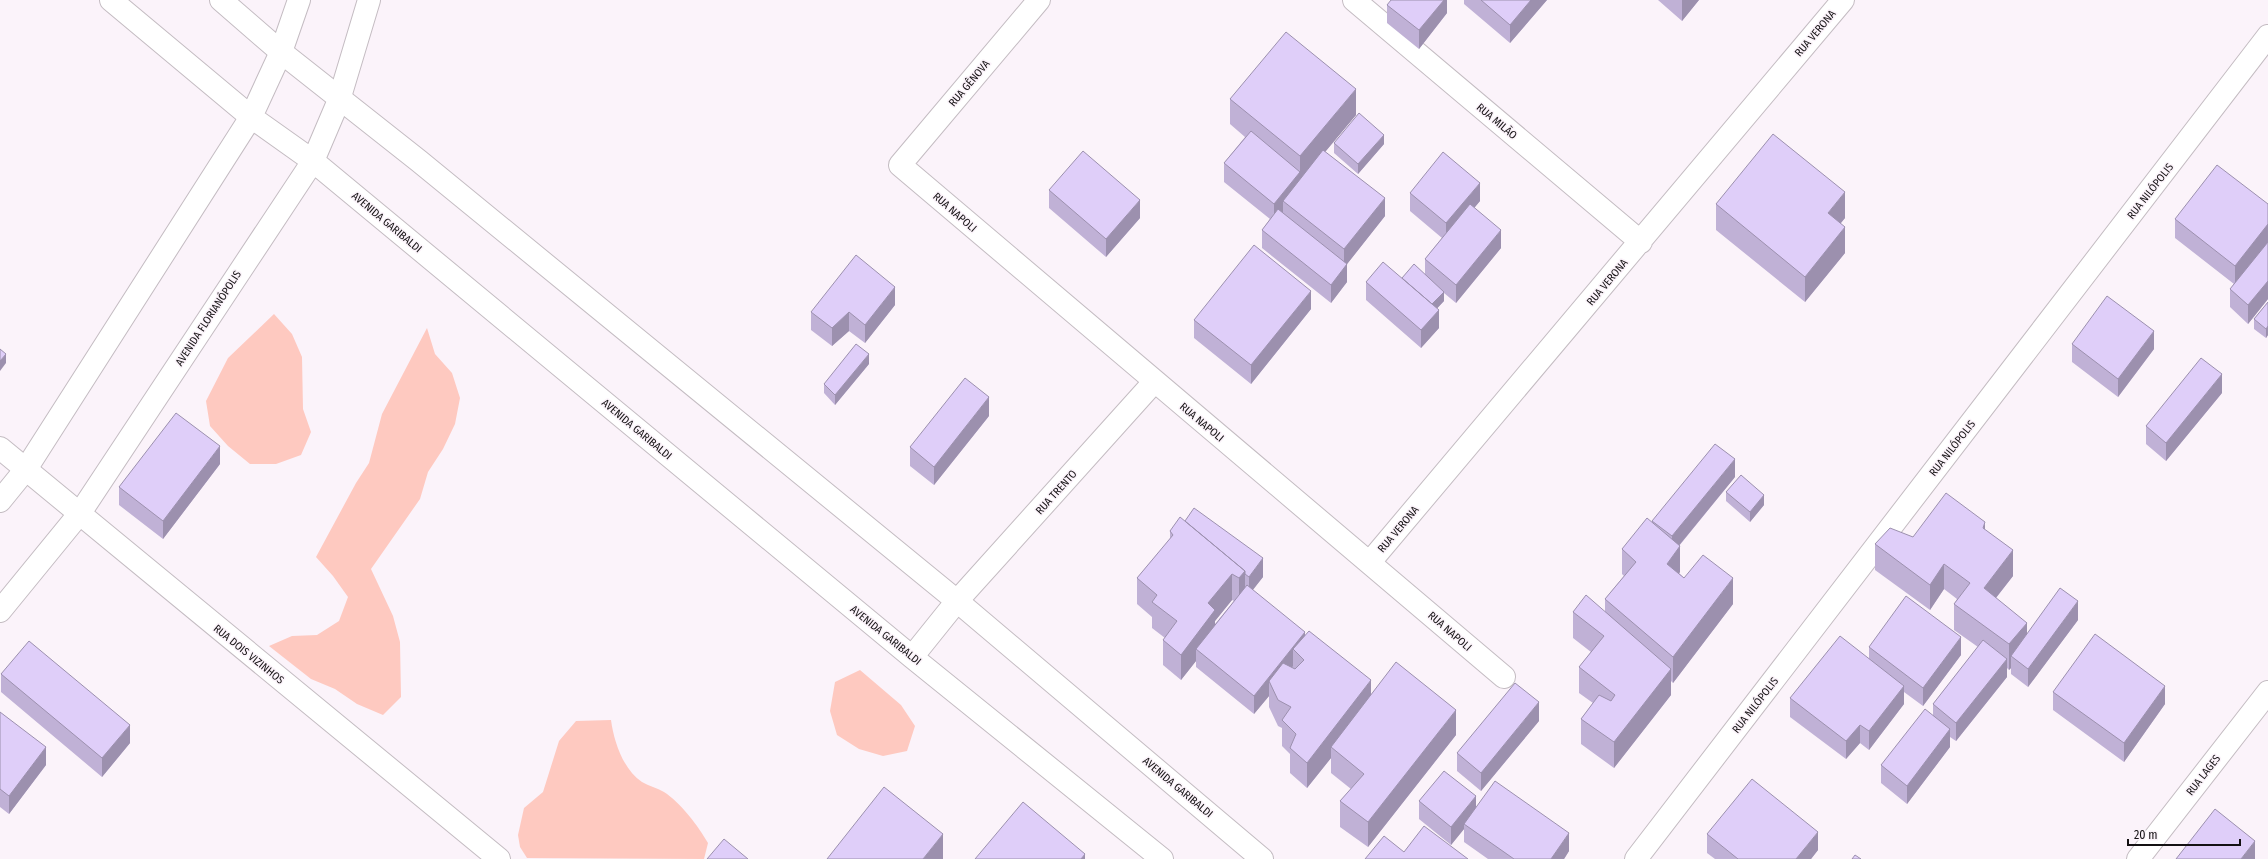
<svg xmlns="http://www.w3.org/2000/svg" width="2268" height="859" font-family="'Fira Sans Condensed',sans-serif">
<rect width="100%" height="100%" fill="#fbf3fa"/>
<path fill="#fec9c0" d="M274,314L292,334L302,357L303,409L311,432L301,455L276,464H250L228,446L210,426L206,401L228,358Z
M427,328L435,354L452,373L460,398L455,424L443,449L428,472L420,499L371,569L393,616L400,642L401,697L383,715L357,704L335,689L311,679L269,646L292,636L317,635L339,621L348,597L333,576L316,557L356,483L369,463L382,414Z
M860,670L901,705L915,726L907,751L883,756L859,749L837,735L830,711L835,682Z
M611,720C614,742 623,769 642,782C649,786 657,788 664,792C680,802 699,827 708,843L704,859L527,858L520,847L518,835L524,808L543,792L559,741L576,721Z"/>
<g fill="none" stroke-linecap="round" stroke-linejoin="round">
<defs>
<path id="minor" d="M111,0L251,117
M221,0L281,52L299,0
M1039,0L900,165L1504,677
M1354,0L1641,242
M339,100L369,0
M0,448L499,859
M1370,562L1843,0
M957,601L1154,382
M1636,859L2268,36
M2138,859L2268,692"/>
<path id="tertiary" d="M251,117L313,161L912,657L1162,859
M0,501L26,469L251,117L281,52L419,161L957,601L1262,859
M0,611L80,513L313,161L339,100
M912,657L957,601"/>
</defs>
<use href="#minor" stroke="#c4bcc2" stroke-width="24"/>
<use href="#tertiary" stroke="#c4bcc2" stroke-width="24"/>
<use href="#minor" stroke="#fff" stroke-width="22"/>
<use href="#tertiary" stroke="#fff" stroke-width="22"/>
</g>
<path fill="#c0b1d6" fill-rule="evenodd" d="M1447,0V13L1419,49L1387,23V5Z
M1464,0H1547L1510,43L1464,4Z
M1658,0H1699L1682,21Z
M1230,99L1356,115L1325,152L1385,216L1347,264V282L1331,303L1262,248V230L1270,219L1224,182V163L1245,137L1230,124Z
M1334,143L1384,144L1358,174L1334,153Z
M1049,190L1140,218L1106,257L1049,208Z
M1410,193L1480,201L1474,208L1501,248L1456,303L1444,293V301L1437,308L1439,328L1421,348L1366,300V282L1402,278L1425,274V259L1442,238L1410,211Z
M1716,204L1845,218L1841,223L1845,253L1805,302L1716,230Z
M2268,204V299L2248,324L2230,307V289L2234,284L2175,238V219Z
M2268,302V335L2266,338L2254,329V319Z
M895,305L865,343L849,331L832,346L811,330V312Z
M1311,309L1251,384L1194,338V320Z
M2072,344L2154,349L2118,397L2072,362Z
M869,364L835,405L824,393V384Z
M2222,393L2166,461L2146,444V426Z
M989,416L934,485L910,466V447Z
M220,464L163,539L119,505V487Z
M1735,477L1679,546L1680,572L1679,573L1684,578L1733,604L1673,683L1671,681V695L1614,768L1581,744V719L1593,703L1579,693V667L1591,652L1573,638V612H1605V599L1624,576L1622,574V549L1652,523V521Z
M1726,492L1764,505L1750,522L1726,501Z
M1185,521L1263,577L1252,590L1305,635L1371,695L1456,735L1368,847L1340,827V801L1351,789L1331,773V758L1307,788L1290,773V754L1282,746V728L1278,726L1269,707V696L1254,714L1196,667V661L1181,680L1163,665V640L1165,638L1152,628V617L1137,604V578L1170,539V531ZM1232,600L1234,601L1215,624V621Z
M1985,530L2013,576L1996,598L2027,634L2078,620L2028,687L2011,674V668L2009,670L2007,668V677L1956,741L1950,737V747L1907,804L1881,783V765L1933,715V704L1978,647L1954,630V604L1957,599L1944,589L1930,610L1875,570V544L1913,537Z
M1869,647L1961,655L1923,706L1904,692V704L1869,750L1860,743L1846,759L1790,717V698L1869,658Z
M1,674L130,743L102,777L1,692Z
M2053,692L2165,704L2124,762L2053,710Z
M0,712L46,765L9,814L0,807Z
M1539,721L1481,791L1457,771V753Z
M1419,801L1476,808L1569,851L1564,859H1488L1464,842V829L1451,845L1419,819Z
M1707,834L1818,850L1811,859H1715L1707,853Z"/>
<path fill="#9c90ae" d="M1444,0H1447V13L1419,49V30Z
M1531,0H1547L1510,43V25Z
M1682,0H1699L1682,21Z
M1356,89V115L1300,182L1283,201V212L1274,223V204L1300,172V156Z
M1384,135V144L1358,174V164Z
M1480,183V201L1446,242V223Z
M1845,192V218L1828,238V213Z
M1385,198V216L1344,268V249Z
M1140,200V218L1106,257V239Z
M2268,224V242L2235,285V266Z
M1845,227V253L1805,302V277Z
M1501,230V248L1456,303V285Z
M1347,264V282L1331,303V285Z
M2268,281V299L2248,324V305Z
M895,287V305L865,343V325Z
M1311,291V309L1251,384V365Z
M1444,292V301L1431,315V305Z
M1439,310V328L1421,348V330Z
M849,312V331L832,346V328Z
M2268,326V335L2266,338V329Z
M2154,331V349L2118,397V379Z
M6,354V363L0,371V361Z
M869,354V364L835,405V395Z
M2222,374V393L2166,461V443Z
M989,397V416L934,485V467Z
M220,446V464L163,539V521Z
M1735,459V477L1672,554V536Z
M1764,495V505L1750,522V512Z
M1985,522V548L1983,528Z
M1680,546V572L1667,590V564Z
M2013,550V576L1984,613V588Z
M1263,558V577L1249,595V577Z
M1944,564V589L1930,610V585Z
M1245,571V597L1239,604V578Z
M1232,574V600L1215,621V636L1196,649V661L1181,680V655L1208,603Z
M1733,578V604L1673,683V657Z
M2078,601V620L2028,687V669Z
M2027,623V649L2011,656V668L2009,670V644Z
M1305,632V651L1293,649V666L1274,690L1269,681V696L1254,714V696Z
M1961,637V655L1923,706V688Z
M2007,659V677L1956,741V723Z
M1671,669V695L1614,768V742Z
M1371,680V706L1331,747V758L1307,788V763Z
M1904,686V704L1869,750V731Z
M2165,686V704L2124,762V743Z
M1539,702V721L1481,791V773Z
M1456,710V735L1368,847V822Z
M130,725V743L102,777V758Z
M1860,725V743L1846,759V741Z
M1950,729V747L1907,804V786Z
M46,747V765L9,814V796Z
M1476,796V815L1464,824V829L1451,845V827Z
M1818,832V850L1811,859H1796Z
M1569,833V851L1564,859H1551Z
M943,834V859H923Z
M2255,841V859H2241Z
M1085,854V859H1081Z"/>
<path fill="#dfcef9" stroke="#9c90ae" d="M1391,0H1444L1419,30L1387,5Z
M1481,0H1531L1510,25Z
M1286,32L1356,89L1300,156L1230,99Z
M1359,113L1384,135L1358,164L1334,143Z
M1251,131L1300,172L1274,204L1224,163Z
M1773,134L1845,192L1828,213L1845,227L1805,277L1716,204Z
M1323,150L1385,198L1344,249L1283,201Z
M1083,151L1140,200L1106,239L1049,190Z
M1443,152L1480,183L1446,223L1410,193Z
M2217,165L2268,204V224L2235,266L2175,219Z
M1470,204L1501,230L1456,285L1425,259Z
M1278,209L1347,264L1331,285L1262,230Z
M2268,242V281L2248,305L2230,289Z
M1254,245L1311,291L1251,365L1194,320Z
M856,255L895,287L865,325L849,312L832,328L811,312Z
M1383,262L1439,310L1421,330L1366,282Z
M1414,264L1444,292L1432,304L1402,278Z
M2107,296L2154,331L2118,379L2072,344Z
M2268,302V326L2266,329L2254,319Z
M856,344L869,354L835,395L824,384Z
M0,349L6,354L0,361Z
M2201,358L2222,374L2166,443L2146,426Z
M965,378L989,397L934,467L910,447Z
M176,413L220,446L163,521L119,487Z
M1715,444L1735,459L1672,536L1652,521Z
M1741,475L1764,495L1750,512L1726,492Z
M1946,493L1985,522L1983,528L2013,550L1984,588L2027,623L2009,644L1954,604L1970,583L1944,564L1930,585L1875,544L1890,528L1913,537Z
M1194,508L1263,558L1249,577L1245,574V571L1185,521Z
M1180,517L1245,571L1239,578L1232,574L1208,603L1215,610L1181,655L1163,640L1177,621L1152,602L1157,595L1137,578L1173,535L1170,531Z
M1647,518L1680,546L1667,564L1684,578L1703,555L1733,578L1673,657L1605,599L1636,562L1622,549Z
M1247,585L1305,632L1254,696L1196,649Z
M2060,588L2078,601L2028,669L2011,656Z
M1586,595L1671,669L1614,742L1581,719L1599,695L1611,701L1615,695L1579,667L1604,636L1573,612Z
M1906,596L1961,637L1923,688L1869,647Z
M1309,631L1371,680L1307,763L1290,748L1296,734L1282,720L1291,707L1278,700L1269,681L1283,663L1295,669L1304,660L1293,649Z
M2095,634L2165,686L2124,743L2053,692Z
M1840,636L1904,686L1869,731L1860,725L1846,741L1790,698Z
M1983,640L2007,659L1956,723L1933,704Z
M29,641L130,725L102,758L1,674Z
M1396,662L1456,710L1368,822L1340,801L1364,774L1331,747Z
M1515,683L1539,702L1481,773L1457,753Z
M1925,709L1950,729L1907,786L1881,765Z
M0,712L46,747L9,796L0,789Z
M1444,771L1476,796L1451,827L1419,801Z
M1752,779L1818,832L1796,859H1738L1707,834Z
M1495,781L1569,833L1551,859H1514L1464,824Z
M884,787L943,834L923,859H827Z
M1023,802L1085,854L1081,859H975Z
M2215,809L2255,841L2241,859H2176Z
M1424,826L1468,859H1365L1384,836L1404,852Z
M724,839L748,859H707Z
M1855,855L1861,859H1852Z"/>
<g text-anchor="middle" stroke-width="3" stroke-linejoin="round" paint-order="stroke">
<g font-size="11" fill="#141113" stroke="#fbf3fa">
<text transform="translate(1815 33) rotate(-50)" y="4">RUA VERONA</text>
<text transform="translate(969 83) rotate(-50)" y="4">RUA GÊNOVA</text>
<text transform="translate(1497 121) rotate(40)" y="4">RUA MILÃO</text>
<text transform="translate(2150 191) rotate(-52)" y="4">RUA NILÓPOLIS</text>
<text transform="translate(955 212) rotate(41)" y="4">RUA NAPOLI</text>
<text transform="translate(387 222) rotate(40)" y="4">AVENIDA GARIBALDI</text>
<text transform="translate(1607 282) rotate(-50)" y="4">RUA VERONA</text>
<text transform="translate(208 318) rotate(-57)" y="4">AVENIDA FLORIANÓPOLIS</text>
<text transform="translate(1202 422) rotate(40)" y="4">RUA NAPOLI</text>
<text transform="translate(637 429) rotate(40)" y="4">AVENIDA GARIBALDI</text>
<text transform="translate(1952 448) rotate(-52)" y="4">RUA NILÓPOLIS</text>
<text transform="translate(1056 492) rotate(-48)" y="4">RUA TRENTO</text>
<text transform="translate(1398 529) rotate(-50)" y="4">RUA VERONA</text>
<text transform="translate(1450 631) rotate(41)" y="4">RUA NAPOLI</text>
<text transform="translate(886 635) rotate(39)" y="4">AVENIDA GARIBALDI</text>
<text transform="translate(249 654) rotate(39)" y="4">RUA DOIS VIZINHOS</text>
<text transform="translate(1755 705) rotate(-52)" y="4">RUA NILÓPOLIS</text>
<text transform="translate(2203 775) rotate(-52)" y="4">RUA LAGES</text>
<text transform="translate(1178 787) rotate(40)" y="4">AVENIDA GARIBALDI</text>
</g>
</g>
<path d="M2128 839v6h112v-6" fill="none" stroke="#141113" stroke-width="2"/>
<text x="2134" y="839" font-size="12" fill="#141113" stroke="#fbf3fa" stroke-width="3" paint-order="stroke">20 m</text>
</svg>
